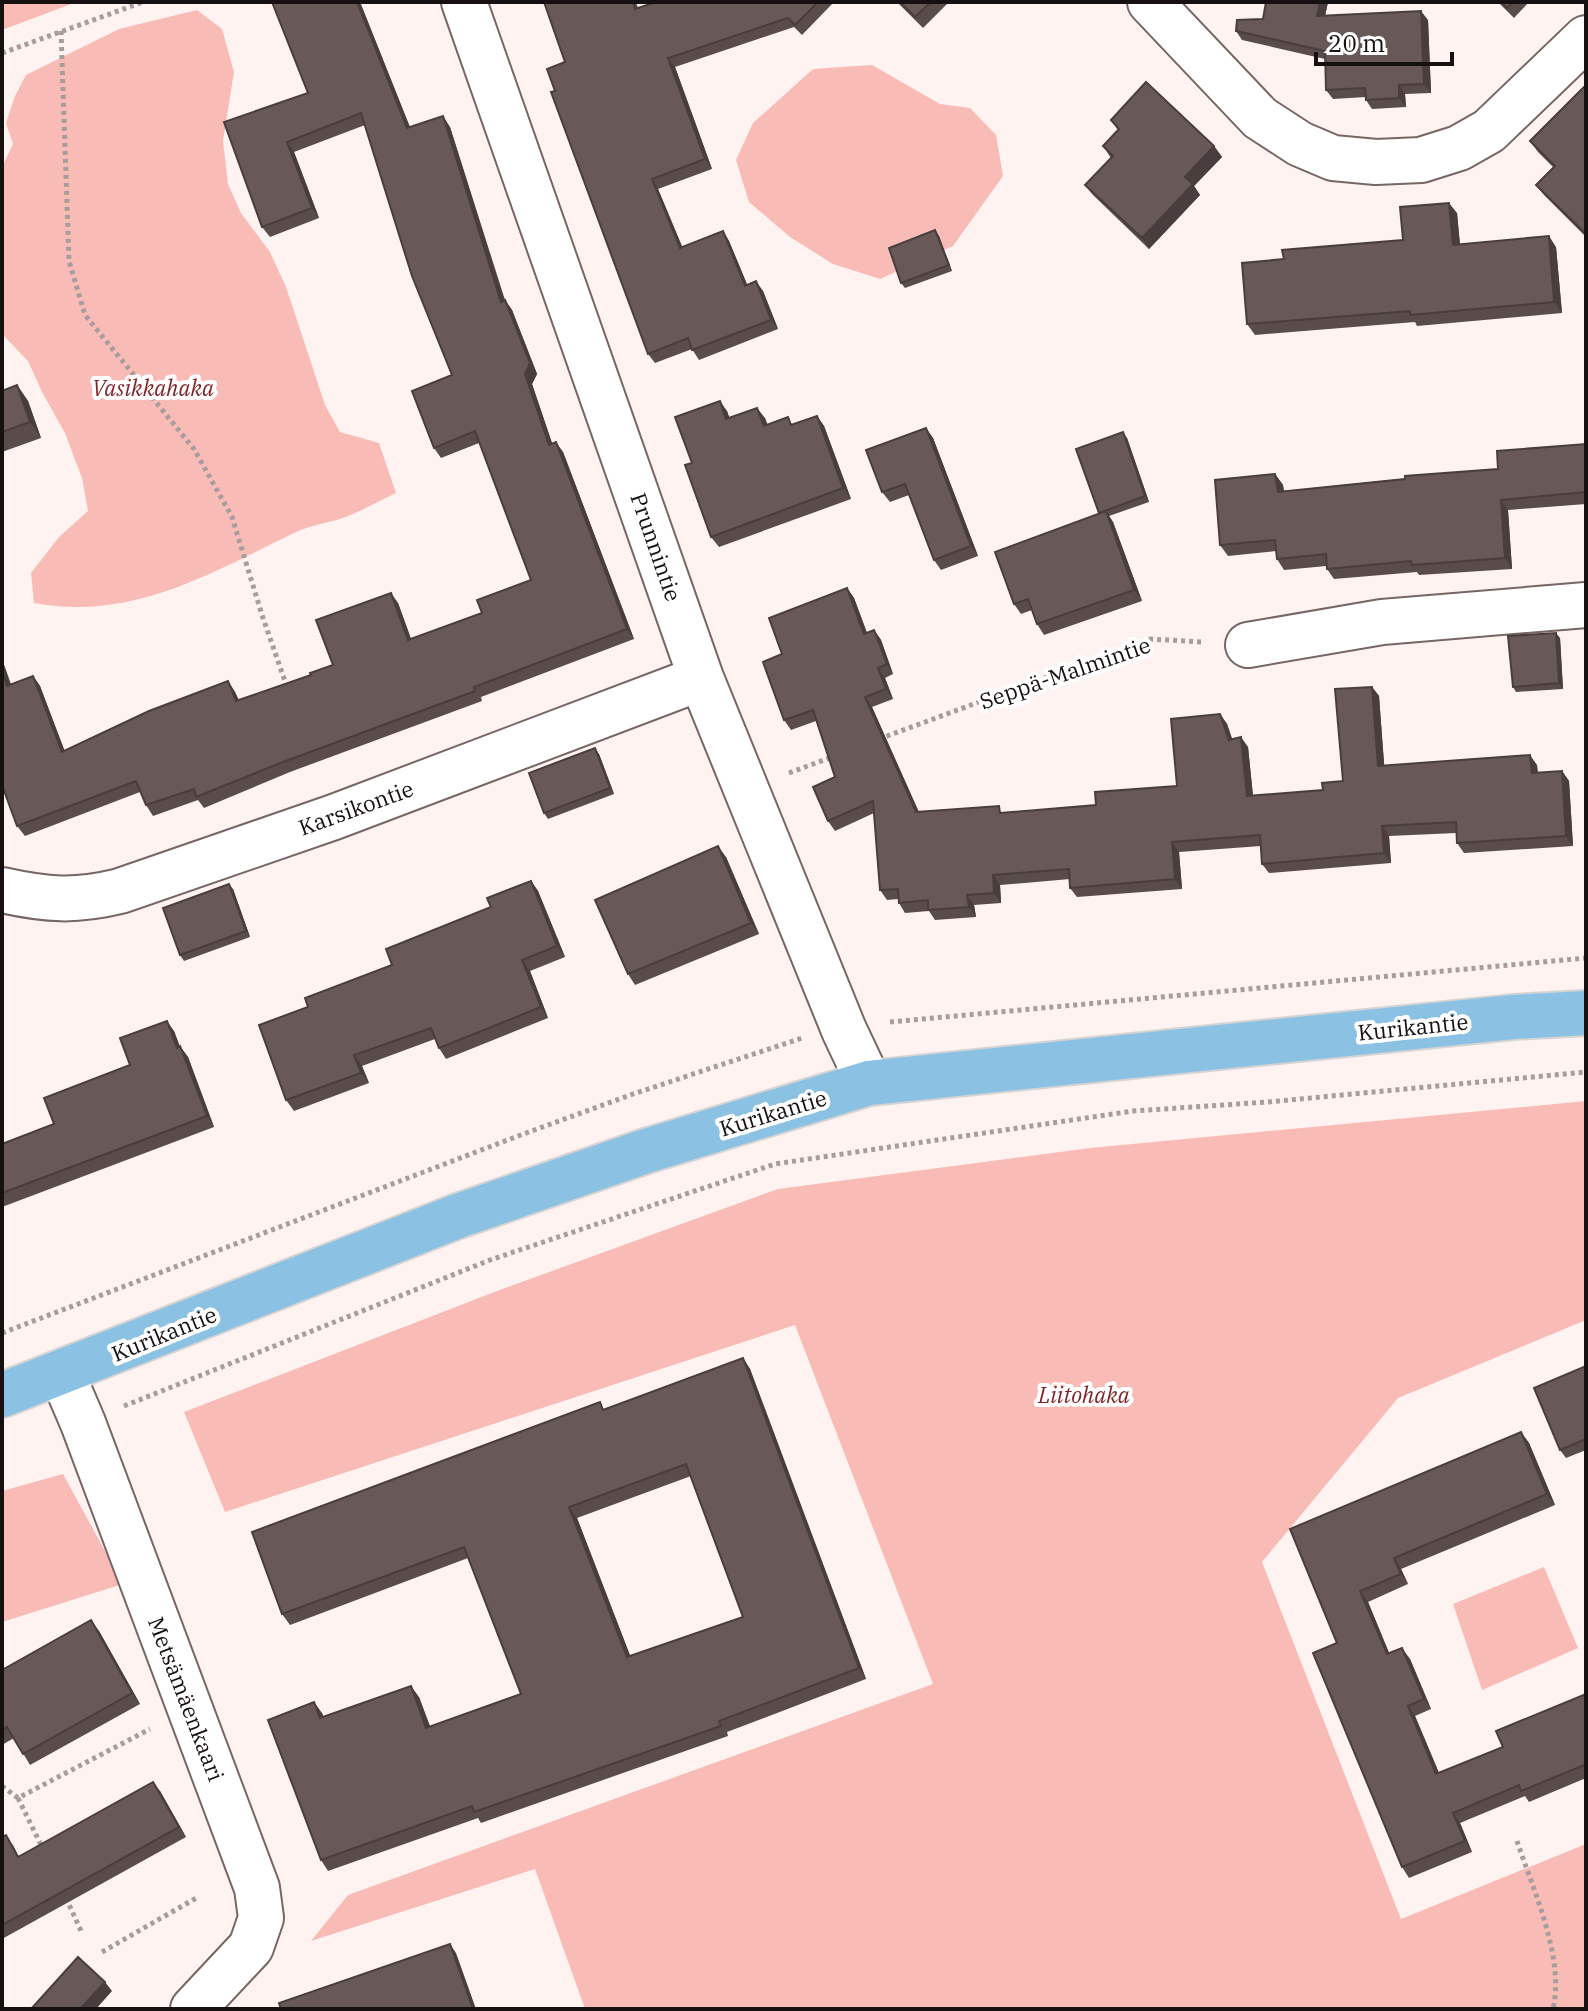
<svg xmlns="http://www.w3.org/2000/svg" width="1588" height="2011" font-family="'IBM Plex Serif',serif">
<rect width="100%" height="100%" fill="#fff3f2"/>
<path fill="#f9bbb6" d="M2,2H74V3L2,30Z
M197,10L222,29L234,72L223,141L228,184L241,213L270,252L286,287L325,405L340,432L379,443L396,493C379,501 363,510 346,517C329,523 310,525 294,533C209,574 132,621 34,603L31,573L59,537L88,511L82,478L65,433L42,392L28,361L2,334V167L13,144L6,123L15,96L26,75L119,29Z
M872,65L940,104L970,108L996,135L1003,176L953,246L880,279L833,264L790,237L749,202L736,160L753,123L813,69Z
M1586,1101V1320L1398,1398L1262,1562L1401,1919L1586,1844V2009H585L535,1869L311,1941L348,1895L933,1684L795,1325L225,1512L184,1412L497,1291L778,1189L1090,1148Z
M63,1474L123,1584L2,1622V1491Z
M1544,1567L1578,1648L1482,1690L1453,1604Z"/>
<g fill="none" stroke-linecap="round" stroke-linejoin="round">
<defs>
<path id="minor" d="M464,2L701,678L844,1030L869,1083
M1150,2L1260,118L1300,144L1333,158L1376,162L1421,160L1459,148L1489,131L1586,38
M1248,645L1382,622L1586,605
M2,890C47,900 75,902 120,891L334,817L701,678
M62,1374L83,1423L257,1888L261,1918L251,1947L193,2009"/>
<path id="major" d="M2,1395L458,1216L646,1151L869,1083L1513,1017L1586,1013"/>
</defs>
<use href="#minor" stroke="#766664" stroke-width="48"/>
<use href="#major" stroke="#d5d4d4" stroke-width="48"/>
<path stroke="#a79d9d" stroke-width="5" stroke-dasharray="4 4" stroke-linecap="butt" d="M61,31L69,261L85,315L194,449L232,517L262,615L288,690
M2,53L143,2
M879,739L1150,639L1203,642
M789,773L832,757
M890,1022L1586,958
M2,1333L518,1136L633,1094L802,1038
M124,1406L490,1260L775,1164L1133,1111L1268,1102L1586,1072
M2,1786L18,1798L150,1729
M18,1798L43,1849
M1517,1841C1533,1890 1565,1958 1553,2009
M66,1898L82,1933
M102,1952L198,1897"/>
<use href="#minor" stroke="#fff" stroke-width="44"/>
<use href="#major" stroke="#8bc1e2" stroke-width="44"/>
</g>
<path fill="#594c4b" fill-rule="evenodd" d="M272,2H360L410,127H450L505,300L512,310L537,374L532,384L552,443L563,452L634,639L481,697L482,701L290,772L204,808L198,800L153,816L146,805L140,792L25,836L17,826L4,791H2V659L11,684L33,676L40,686L64,751L228,681L235,692L239,700L311,675L333,665L398,603L411,639L482,613L531,580L479,443L441,458L434,448L452,375L365,125L294,152L319,218L270,237L262,227L224,122L308,93Z
M544,2H636L638,8L656,2H834L802,35L794,27L675,67L712,169L658,189L682,247L723,231L729,241L747,285L763,291L778,329L699,360L692,349L655,363L648,354L555,91L565,62Z
M897,2H949L923,28Z
M1266,2H1328L1325,16L1428,20L1431,93L1405,94L1406,107L1372,109L1366,100V97L1333,99L1326,90L1325,59L1242,40L1236,31L1263,19Z
M1498,2H1529L1514,18Z
M1586,85V237L1544,195L1536,185L1554,168L1538,152L1530,141Z
M1111,120L1214,146L1222,157L1194,186L1200,195L1149,249L1093,195L1085,185L1111,158L1103,146L1118,130Z
M1457,213L1460,245L1556,247L1562,313L1417,326L1415,322L1255,335L1247,324L1284,259L1403,240Z
M935,230L939,236L952,271L905,288L901,283Z
M17,385L28,401L41,438L2,452V391Z
M727,411L729,418H765L767,425L793,424L817,416L824,426L851,499L719,547L711,537L692,463Z
M926,428L933,438L978,556L941,570L934,560L909,495L890,502L882,492Z
M1127,438L1149,502L1109,516L1113,522L1142,601L1044,635L1037,624L1032,610L1021,614L1014,604L1099,514Z
M1586,444V504L1508,510L1512,569L1419,575L1417,572L1334,579L1327,569L1326,566L1284,570L1277,559L1276,551L1228,556L1220,545L1275,474L1283,485L1284,491L1498,469Z
M847,588L854,598L867,633L874,630L881,640L893,674L885,678L893,699L872,707L919,812L1004,813L1096,805L1177,786L1220,714L1227,724L1232,739L1248,747L1253,796L1323,790L1343,781L1372,687L1379,696L1384,765H1537L1538,773L1562,771L1569,781L1573,846L1464,853L1457,843L1456,833L1389,836L1391,863L1269,873L1262,864L1261,846L1179,852L1182,889L1077,897L1070,888V879L1000,885L1001,903L974,905L976,917L935,920L929,911L905,913L899,903L898,899L887,900L880,890L874,813L835,831L828,821L835,777L816,721L791,730L784,720L782,654Z
M1560,638L1563,689L1516,692L1513,687Z
M599,754L614,794L548,819L544,813Z
M726,857L759,934L635,985L628,974Z
M531,881L538,891L565,957L530,971L548,1018L446,1059L439,1048L435,1039L362,1066L369,1083L294,1111L286,1100L308,1007L392,965L491,907Z
M233,889L250,937L184,961L180,955Z
M174,1031L180,1047L188,1057L214,1127L2,1207V1144L54,1124Z
M743,1358L750,1369L866,1679L727,1732L728,1736L481,1823L478,1818L328,1871L321,1860L322,1713L323,1717L419,1697L430,1726L521,1694L468,1558L290,1625L282,1614L605,1409ZM691,1476L743,1617L630,1656L577,1518Z
M1586,1366V1450L1566,1458L1560,1450Z
M1521,1432L1529,1443L1555,1505L1401,1569L1408,1584L1368,1602L1389,1653L1410,1659L1431,1709L1415,1716L1439,1773L1503,1747L1586,1694V1778L1529,1802L1525,1796L1460,1823L1472,1852L1409,1878L1402,1867L1337,1643L1290,1529Z
M99,1631L140,1704L30,1765L14,1738L2,1745V1670Z
M160,1791L186,1837L2,1939V1837L13,1845L19,1857Z"/>
<path fill="#493e3d" d="M357,2H360L414,138L407,128Z
M1320,2H1328L1323,25L1317,16Z
M1421,11L1428,20L1431,93L1424,84Z
M668,58L675,67L712,169L705,159Z
M1399,85L1405,94L1406,107L1399,98Z
M443,116L450,127L508,312L501,302Z
M287,142L294,152L319,218L312,208Z
M1214,146L1222,157L1194,186L1200,195L1149,249L1142,238L1185,177Z
M652,179L658,189L687,258L680,248Z
M1449,203L1457,213L1461,256L1453,245Z
M935,230L939,236L952,271L949,265Z
M723,231L729,241L752,296L745,286Z
M1549,236L1556,247L1562,313L1554,302Z
M756,281L763,291L778,329L771,320Z
M505,300L512,310L537,374L532,384L556,455L549,445L525,374Z
M17,385L28,401L41,438L30,422Z
M720,401L727,411L734,430L726,419Z
M757,408L765,418L772,436L764,426Z
M817,416L824,426L851,499L843,488Z
M926,428L933,438L978,556L971,546Z
M1123,432L1127,438L1149,502L1145,496Z
M556,442L563,452L634,639L627,629Z
M1275,474L1283,485L1285,502L1278,492Z
M1501,500L1508,510L1512,569L1505,558Z
M1106,511L1113,522L1142,601L1134,590Z
M847,588L854,598L871,644L864,634Z
M391,593L398,603L415,650L408,640Z
M874,630L881,640L893,674L887,664Z
M1556,633L1560,638L1563,689L1559,683Z
M2,659L14,696L7,686L2,670Z
M878,668L885,678L893,699L886,689Z
M33,676L40,686L69,762L62,752Z
M228,681L235,692L243,712L236,701Z
M1372,687L1379,696L1385,775L1378,766Z
M865,697L872,707L923,822L916,812Z
M1220,714L1227,724L1236,750L1229,740Z
M1241,737L1248,747L1254,806L1247,796Z
M595,748L599,754L614,794L610,788Z
M1530,755L1537,765L1538,783L1532,773Z
M1562,771L1569,781L1573,846L1566,836Z
M1382,826L1389,836L1391,863L1384,853Z
M1172,842L1179,852L1182,889L1175,879Z
M718,846L726,857L759,934L751,923Z
M993,875L1000,885L1001,903L994,893Z
M531,881L538,891L565,957L557,946Z
M229,884L233,889L250,937L246,931Z
M967,895L974,905L976,917L969,907Z
M522,960L530,971L548,1018L541,1007Z
M167,1021L174,1031L184,1058L177,1048Z
M180,1046L188,1057L214,1127L207,1116Z
M354,1055L362,1066L369,1083L361,1073Z
M743,1358L750,1369L866,1679L859,1668Z
M1521,1432L1529,1443L1555,1505L1547,1494Z
M569,1507L577,1518L635,1668L627,1657Z
M1394,1558L1401,1569L1408,1584L1401,1574Z
M1360,1591L1368,1602L1394,1665L1387,1654Z
M91,1620L99,1631L140,1704L132,1693Z
M1402,1648L1410,1659L1431,1709L1424,1699Z
M411,1686L419,1697L434,1738L426,1728Z
M314,1702L322,1713L328,1729L320,1718Z
M1408,1706L1415,1716L1444,1785L1436,1774Z
M153,1782L160,1791L186,1837L179,1827Z
M1453,1813L1460,1823L1472,1852L1465,1841Z
M450,1944L456,1953L476,2009H473Z
M105,1982L112,1991L96,2009H80Z"/>
<path fill="#685857" stroke="#493e3d" stroke-width="2" fill-rule="evenodd" d="M272,2H357L407,128L443,116L501,302L505,300L530,363L525,374L549,445L556,442L627,629L474,687L475,691L283,762L196,797L194,789L146,805L136,781L17,826L2,785V670L7,686L33,676L62,752L149,711L228,681L236,701L311,675L310,673L333,665L316,620L391,593L408,640L482,613L477,600L531,580L475,431L434,448L412,391L452,375L412,276L361,113L287,142L312,208L262,227L224,122L308,93Z
M544,2H633L635,9L656,2H818L795,25L788,18L668,58L705,159L652,179L680,248L723,231L745,286L756,281L771,320L692,350L688,338L648,354L551,92L555,91L547,69L565,62Z
M900,2H931L915,17Z
M1266,2H1320L1317,16L1421,11L1424,84L1399,85V98L1366,100L1365,88L1326,90L1325,51L1236,31L1237,20L1263,19Z
M1501,2H1513L1507,8Z
M1146,82L1214,146L1185,177L1193,184L1142,238L1085,185L1113,156L1103,146L1119,129L1111,120Z
M1586,85V234L1536,185L1555,166L1530,141Z
M1449,203L1453,245L1549,236L1554,302L1410,315V311L1247,324L1242,263L1284,259L1282,250L1403,240L1400,207Z
M935,230L949,265L901,283L889,248Z
M17,385L30,422L2,432V391Z
M720,401L726,419L757,408L764,426L788,417L791,425L817,416L843,488L711,537L685,465L692,463L675,417Z
M926,428L971,546L934,560L905,484L882,492L866,450Z
M1123,432L1145,496L1099,513L1076,449Z
M1586,444V492L1501,500L1505,558L1412,565L1411,561L1327,569L1326,554L1277,559L1275,540L1220,545L1215,480L1275,474L1278,492L1405,479V476L1498,469L1497,451Z
M1106,511L1134,590L1037,624L1028,599L1014,604L995,552Z
M847,588L864,634L874,630L887,664L878,668L886,689L865,697L916,812L999,806L1000,813L1096,805L1095,792L1177,786L1171,719L1220,714L1229,740L1241,737L1247,796L1323,790L1322,783L1343,781L1335,689L1372,687L1378,766L1530,755L1532,773L1562,771L1566,836L1457,843L1456,822L1382,826L1384,853L1262,864L1260,835L1172,842L1175,879L1070,888L1069,869L993,875L994,893L967,895L969,907L928,910V900L899,903L898,889L880,890L873,801L828,821L813,787L835,777L813,710L784,720L763,662L782,654L769,618Z
M1556,633L1559,683L1513,687L1508,636Z
M595,748L610,788L544,813L529,773Z
M718,846L751,923L628,974L595,900Z
M531,881L557,946L522,960L541,1007L439,1048L431,1028L354,1055L361,1073L286,1100L259,1025L308,1007L305,998L392,965L386,949L491,907L487,898Z
M229,884L246,931L180,955L163,908Z
M167,1021L177,1048L180,1046L207,1116L2,1193V1144L54,1124L44,1098L130,1065L120,1038Z
M743,1358L859,1668L719,1721L721,1726L474,1812L472,1806L321,1860L268,1720L314,1702L320,1718L411,1686L426,1728L521,1694L464,1547L282,1614L252,1532L600,1402L603,1410ZM686,1464L743,1617L627,1657L569,1507Z
M1586,1366V1439L1560,1450L1534,1388Z
M1521,1432L1547,1494L1394,1558L1401,1574L1360,1591L1387,1654L1402,1648L1424,1699L1408,1706L1436,1774L1503,1747L1496,1731L1586,1694V1771L1584,1765L1521,1791L1519,1785L1453,1813L1465,1841L1402,1867L1313,1653L1337,1643L1290,1529Z
M91,1620L132,1693L23,1754L7,1727L2,1730V1670Z
M153,1782L179,1827L2,1925V1837L6,1835L18,1857Z
M450,1944L473,2009H281L279,2003Z
M78,1957L105,1982L80,2009H31Z"/>
<g text-anchor="middle" stroke-width="8" stroke-linejoin="round" paint-order="stroke">
<g font-size="22" font-style="italic" fill="#7f2527" stroke="#fff">
<text x="153" y="396">Vasikkahaka</text>
<text x="1084" y="1403">Liitohaka</text>
</g>
<g font-size="22" fill="#161010" stroke="#fff">
<text transform="translate(656 547) rotate(71)" y="8">Prunnintie</text>
<text transform="translate(1065 673) rotate(-19)" y="8">Seppä-Malmintie</text>
<text transform="translate(356 808) rotate(-20)" y="8">Karsikontie</text>
<text transform="translate(1413 1027) rotate(-6)" y="8">Kurikantie</text>
<text transform="translate(773 1113) rotate(-17)" y="8">Kurikantie</text>
<text transform="translate(164 1334) rotate(-22)" y="8">Kurikantie</text>
<text transform="translate(186 1699) rotate(69)" y="8">Metsämäenkaari</text>
</g>
</g>
<rect width="1588" height="2011" fill="none" stroke="#161010" stroke-width="8"/>
<path d="M1316 52v12h136v-12" fill="none" stroke="#161010" stroke-width="4"/>
<text x="1328" y="52" font-size="24" fill="#161010" stroke="#ffffff" stroke-width="6" paint-order="stroke">20 m</text>
</svg>
